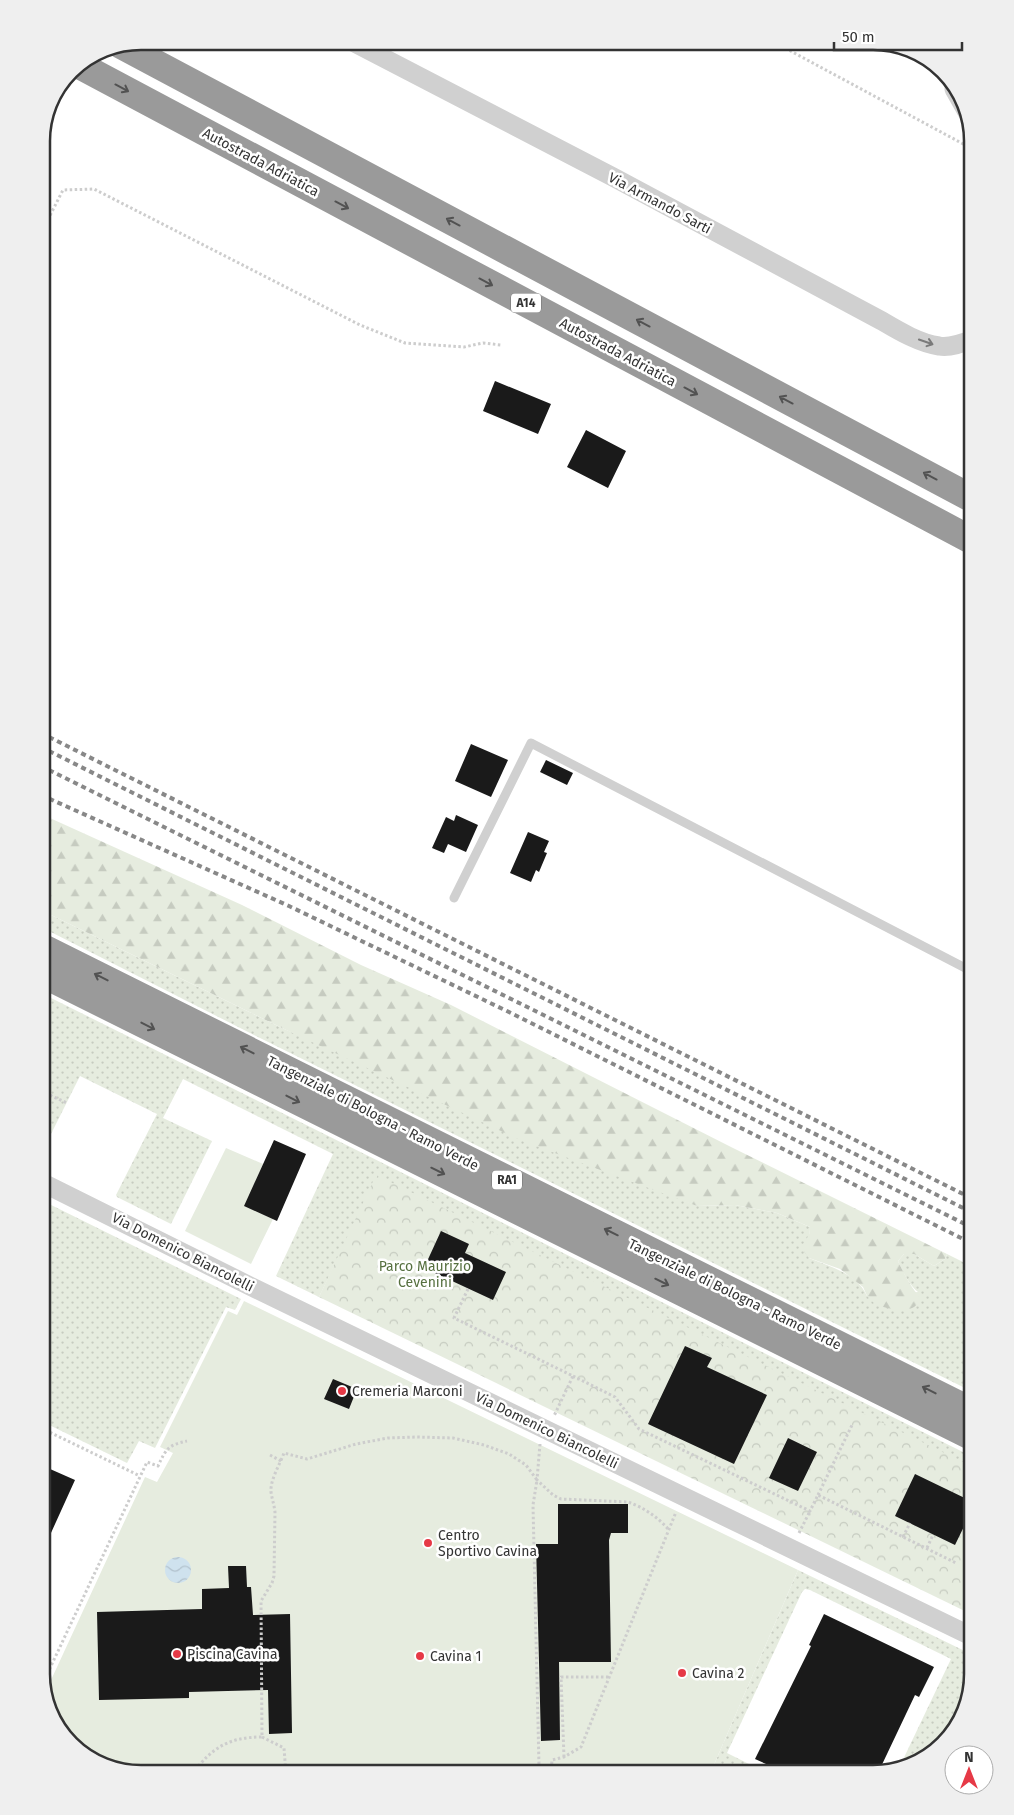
<svg xmlns="http://www.w3.org/2000/svg" width="1014" height="1815" font-family="'Fira Sans',sans-serif">
<defs>
<pattern id="grass-dots" width="8" height="8" patternUnits="userSpaceOnUse" patternTransform="scale(1.25)"><rect width="8" height="8" fill="#e6ecdf"/><path d="M2 2h.1M6 6h.1" fill="none" stroke="#c6cbc0" stroke-width="1.8" stroke-linecap="round"/></pattern>
<pattern id="forest-firs" width="22" height="20" patternUnits="userSpaceOnUse" patternTransform="scale(1.25)"><rect width="22" height="20" fill="#e6ecdf"/><path d="M5 1l3.5 6h-7zM16 11l3.5 6h-7z" fill="#c6cbc0"/></pattern>
<pattern id="park-crowns" width="20" height="18" patternUnits="userSpaceOnUse" patternTransform="scale(1.25)"><rect width="20" height="18" fill="#e6ecdf"/><path d="M2 6a3 3 0 1 1 6 0M12 15a3 3 0 1 1 6 0" fill="none" stroke="#c6cbc0"/></pattern>
<pattern id="water-waves" width="16" height="10" patternUnits="userSpaceOnUse" patternTransform="scale(1.25)"><rect width="16" height="10" fill="#cfe2ee"/><path d="M0 5q4-4 8 0t8 0" fill="none" stroke="#b2c2cd"/></pattern>
</defs>
<rect width="100%" height="100%" fill="#fff"/>
<path fill="url(#grass-dots)" d="M41,910L282,1028L697,1206L735,1205L777,1213L810,1227L809,1258C830,1267 857,1273 867,1296L918,1292C909,1285 903,1272 898,1261L904,1254H914L934,1266L945,1259L947,1254L973,1267V1392L254,1035L41,927Z
M41,993L973,1457V1477L361,1211L319,1297L276,1276L333,1154L183,1079L163,1118L212,1141L171,1224L117,1197L116,1195L157,1114L80,1076L41,1154Z
M41,1200L241,1299L235,1310L226,1307L155,1448L139,1441L127,1463L41,1421Z
M798,1570L973,1655V1674L967,1692L945,1738L911,1766L899,1768L951,1659L810,1590L805,1589L802,1592L727,1753L769,1774H710Z"/>
<path fill="url(#forest-firs)" d="M41,814L242,905L361,965L451,1005L731,1147L947,1254L945,1259L934,1266L914,1254H904L898,1261C902,1270 907,1279 912,1287C916,1293 919,1295 921,1301L914,1307L908,1310H895L876,1305L867,1296L863,1287L840,1269L809,1258L801,1248L810,1233V1227L777,1213L735,1205L697,1206L520,1140L282,1028L41,910Z"/>
<path fill="url(#park-crowns)" d="M376,1175L973,1467V1615L319,1297Z"/>
<path fill="#e6ecdf" d="M226,1148L263,1164L245,1206L273,1219L251,1264L185,1231Z
M244,1301L798,1570L710,1774H135L86,1757L49,1712L45,1693L145,1477L157,1482L173,1453L160,1447L228,1311L237,1315Z"/>
<path fill="url(#water-waves)" d="M165 1570a13 13 0 1 1 26 0a13 13 0 1 1-26 0Z"/>
<path fill="#1a1a1a" d="M495,381L551,404L538,434L483,411Z
M586,430L626,451L608,488L567,467Z
M471,744L508,760L491,797L455,781Z
M546,760L573,773L567,785L540,772Z
M456,815L478,825L466,852L448,844L444,853L432,848L446,817L454,821Z
M528,832L549,841L544,852L547,853L539,872L536,870L531,882L510,873Z
M274,1140L306,1154L277,1221L244,1206Z
M441,1231L469,1244L465,1253L506,1272L493,1300L424,1268Z
M685,1346L712,1358L707,1367L767,1395L734,1464L648,1424Z
M333,1379L357,1389L349,1409L324,1399Z
M788,1438L817,1452L798,1491L769,1478Z
M41,1465L75,1480L41,1555Z
M915,1474L973,1502V1508L955,1545L895,1516Z
M558,1504H628V1533H611L609,1540L611,1662H559L560,1740L541,1741L536,1544H558Z
M228,1566H246L247,1587H251L253,1615L290,1614L292,1733L269,1734L268,1690L189,1692V1698L99,1700L97,1612L202,1609V1589L229,1588Z
M824,1614L934,1667L919,1697L915,1695L878,1773L761,1774L766,1764L755,1759L811,1646L809,1645Z"/>
<g fill="none" stroke-linecap="round" stroke-linejoin="round">
<path stroke="#cdcdcd" stroke-width="3" stroke-dasharray="2.5 2.5" stroke-linecap="butt" d="M772,41L967,146L973,157
M41,233L63,190L94,189L360,325L405,343L464,347L483,343L501,345
M41,1091L67,1103
M468,1289L454,1318L573,1376L554,1416
M573,1376L615,1397L639,1429L810,1511L818,1495L956,1563
M41,1428L140,1476
M41,1434L44,1429
M540,1444L537,1480L553,1495L561,1499L628,1502C643,1507 659,1518 669,1530
M270,1455L281,1461
M818,1495L852,1425
M799,1533L810,1511
M903,1537L910,1523
M927,1548L933,1535
M43,1683L147,1462L158,1466C166,1449 168,1445 187,1441
M262,1737L284,1748L286,1774
M564,1757L561,1677H609
M192,1774C212,1748 228,1737 262,1737L261,1601L272,1583L274,1576L275,1512C274,1504 272,1499 271,1492C270,1480 280,1464 284,1453L307,1459L356,1444L388,1438L416,1437L453,1438L484,1445L509,1454L526,1465L537,1480L533,1505L539,1766H551
M551,1774L552,1760L564,1757L581,1747L676,1512"/>
<path stroke="#d0d0d0" stroke-width="9" d="M454,898L531,743L973,972"/>
<path stroke="#d0d0d0" stroke-width="19" d="M351,41L613,177L882,321C899,331 919,343 939,346C950,348 963,343 973,339
M954,89L967,112
M41,1182L256,1289L973,1637"/>
<path stroke="#9a9a9a" stroke-width="28" d="M121,45L973,499
M79,65L973,541
M41,947L973,1412
M41,973L973,1437"/>
<path stroke="#888" stroke-width="4" stroke-dasharray="5 4" stroke-linecap="butt" d="M41,733L973,1199
M41,747L973,1213
M41,766L973,1228
M41,795L289,906L511,1013L973,1244"/>
</g>
<defs><path id="oneway-shaft" d="M-6 0H5M1.5-3L5.5 0L1.5 3" fill="none" stroke-width="1.6" stroke-linecap="round" stroke-linejoin="round" transform="scale(1.25)"/></defs>
<g stroke="#525252">
<use href="#oneway-shaft" transform="translate(122 88) rotate(28)"/>
<use href="#oneway-shaft" transform="translate(342 205) rotate(28)"/>
<use href="#oneway-shaft" transform="translate(453 222) rotate(-152)"/>
<use href="#oneway-shaft" transform="translate(486 282) rotate(28)"/>
<use href="#oneway-shaft" transform="translate(643 323) rotate(-152)"/>
<use href="#oneway-shaft" transform="translate(691 391) rotate(28)"/>
<use href="#oneway-shaft" transform="translate(786 400) rotate(-152)"/>
<use href="#oneway-shaft" transform="translate(930 476) rotate(-152)"/>
<use href="#oneway-shaft" transform="translate(101 977) rotate(-153)"/>
<use href="#oneway-shaft" transform="translate(148 1026) rotate(27)"/>
<use href="#oneway-shaft" transform="translate(247 1050) rotate(-153)"/>
<use href="#oneway-shaft" transform="translate(293 1099) rotate(27)"/>
<use href="#oneway-shaft" transform="translate(438 1171) rotate(26)"/>
<use href="#oneway-shaft" transform="translate(611 1232) rotate(-154)"/>
<use href="#oneway-shaft" transform="translate(662 1282) rotate(26)"/>
<use href="#oneway-shaft" transform="translate(929 1390) rotate(-153)"/>
</g>
<use stroke="#7a7a7a" href="#oneway-shaft" transform="translate(926 342) rotate(19)"/>
<g fill="#e63946" stroke="#fff" stroke-width="2">
<circle cx="342" cy="1391" r="5"/>
<circle cx="428" cy="1543" r="5"/>
<circle cx="177" cy="1654" r="5"/>
<circle cx="420" cy="1656" r="5"/>
<circle cx="682" cy="1673" r="5"/>
</g>
<g text-anchor="middle" stroke-width="5" stroke-linejoin="round" paint-order="stroke">
<g fill="#fff" stroke="#707070" stroke-width="1">
<rect x="511" y="293.5" width="30" height="19" rx="4"/>
<rect x="492" y="1170.5" width="30" height="19" rx="4"/>
</g>
<g font-size="12" font-weight="bold" fill="#333">
<text x="526" y="307">A14</text>
<text x="507" y="1184">RA1</text>
</g>
<g font-size="14" fill="#333" stroke="#fff">
<text transform="translate(261 162) rotate(28)" y="5">Autostrada Adriatica</text>
<text transform="translate(660 203) rotate(28)" y="5">Via Armando Sarti</text>
<text transform="translate(618 352) rotate(28)" y="5">Autostrada Adriatica</text>
<text transform="translate(373 1113) rotate(27)" y="5">Tangenziale di Bologna - Ramo Verde</text>
<text transform="translate(183 1252) rotate(27)" y="5">Via Domenico Biancolelli</text>
<text transform="translate(735 1294) rotate(26)" y="5">Tangenziale di Bologna - Ramo Verde</text>
<text transform="translate(547 1430) rotate(26)" y="5">Via Domenico Biancolelli</text>
</g>
<g font-size="14" fill="#56703f" stroke="#fff">
<text x="425" y="1271">Parco Maurizio<tspan x="425" dy="16">Cevenini</tspan></text>
</g>
<g font-size="14" fill="#333" stroke="#fff" text-anchor="start">
<text x="352" y="1396">Cremeria Marconi</text>
<text x="438" y="1540">Centro<tspan x="438" dy="16">Sportivo Cavina</tspan></text>
<text x="187" y="1659">Piscina Cavina</text>
<text x="430" y="1661">Cavina 1</text>
<text x="692" y="1678">Cavina 2</text>
</g>
</g>
<path d="M0 0H1014V1815H0ZM141 50H873A91 91 0 0 1 964 141V1674A91 91 0 0 1 873 1765H141A91 91 0 0 1 50 1674V141A91 91 0 0 1 141 50Z" fill="#efefef" fill-rule="evenodd"/>
<path fill="none" stroke="#333" stroke-width="2.5" d="M141 50H873A91 91 0 0 1 964 141V1674A91 91 0 0 1 873 1765H141A91 91 0 0 1 50 1674V141A91 91 0 0 1 141 50Z"/>
<g transform="translate(969 1770)"><circle r="24" fill="#ffffff" stroke="#adadad"/>
<path d="M0-4L9 19L0 12L-9 19Z" fill="#e63946"/>
<text y="-8" font-size="14" font-weight="bold" text-anchor="middle" fill="#333333">N</text>
</g>
<path d="M834 42v8h128v-8" fill="none" stroke="#333333" stroke-width="2.5"/>
<text x="842" y="42" font-size="15" fill="#333333" stroke="#ffffff" stroke-width="4" paint-order="stroke">50 m</text>
</svg>
